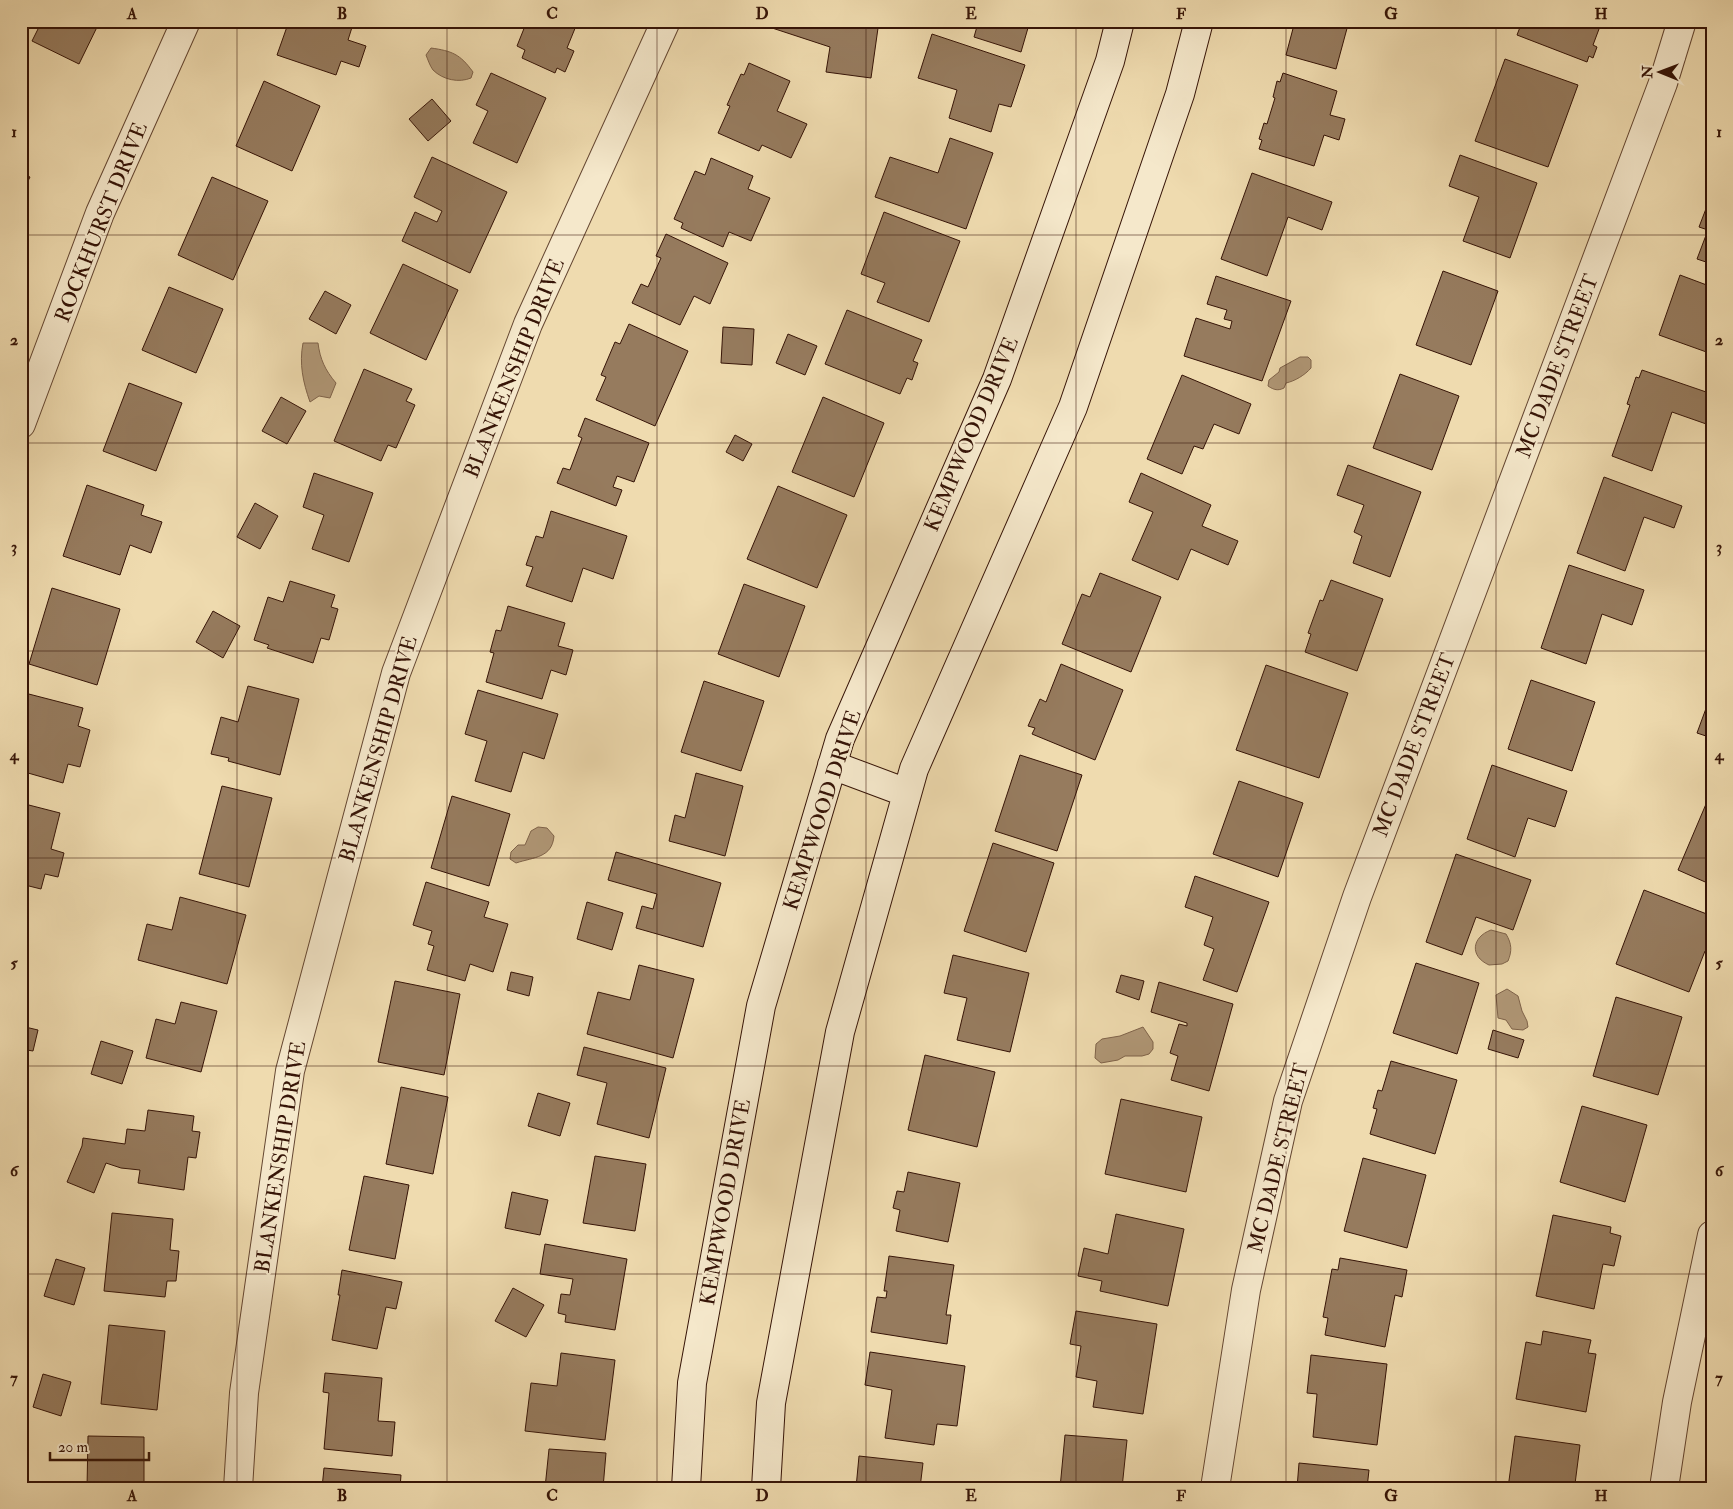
<svg xmlns="http://www.w3.org/2000/svg" width="1733" height="1509" font-family="'IM FELL Double Pica',serif">
<rect width="100%" height="100%" fill="#efdbaf"/>
<filter id="stains"><feTurbulence type="fractalNoise" baseFrequency=".004" numOctaves="4"/><feColorMatrix values="0 0 0 0 .2 0 0 0 0 .09 0 0 0 0 .02 0 0 0 .5 -.17"/></filter>
<radialGradient id="worn" r=".72"><stop offset=".6" stop-color="#630" stop-opacity="0"/><stop offset="1" stop-color="#630" stop-opacity=".3"/></radialGradient>
<path fill="#b09776" stroke="#7f634a" d="M431,48C452,51 460,54 473,72L471,78C459,83 443,80 433,70C430,66 428,60 426,55Z
M303,343H318C320,359 325,370 336,383L330,398L319,396L310,402C303,382 299,364 303,343Z
M1300,357H1308L1311,360V368C1305,375 1295,381 1286,383L1284,388C1278,391 1274,390 1268,386L1269,380L1279,372L1280,368Z
M538,827L547,828L554,836C552,858 534,857 516,863L510,859L511,852L518,845H525L531,831Z
M1491,930L1506,934C1512,944 1512,951 1508,961L1502,964L1489,965C1469,956 1472,937 1491,930Z
M1507,989L1518,996L1522,1011L1527,1021L1528,1027L1523,1030L1512,1029L1506,1020L1498,1018L1496,995Z
M1143,1027L1153,1042V1049L1149,1054L1142,1056H1125L1118,1060L1101,1063L1095,1058L1096,1044L1102,1039L1120,1036Z"/>
<path fill="#967b5e" stroke="#361407" d="M42,21H100L79,64L32,41Z
M289,21H354L348,40L366,46L359,67L341,61L336,75L277,55Z
M527,21L537,24L538,21H578L567,48L574,51L565,72L557,68L555,73L522,58L525,50L517,46Z
M764,21H879L871,78L826,72L830,47L763,25Z
M971,21H1030L1021,52L974,37L978,23Z
M1295,21H1349L1336,69L1286,55Z
M1531,21H1602L1593,45L1597,47L1593,58L1589,56L1587,62L1517,35L1522,22L1532,26L1534,22Z
M932,34L1025,65L1011,107L999,104L991,132L949,118L957,90L918,78Z
M1505,59L1578,85L1548,167L1475,141Z
M749,63L790,81L777,111L807,124L791,158L762,145L759,151L718,133L730,106L727,105L741,74L744,75Z
M491,73L546,98L517,163L473,143L488,111L476,105Z
M1283,73L1337,91L1330,115L1345,119L1339,140L1324,135L1314,166L1259,149L1262,140L1259,139L1264,123L1267,124L1275,98L1273,97L1277,81L1280,82Z
M264,81L320,106L292,171L236,146Z
M432,99L451,121L428,141L409,119Z
M950,138L993,153L966,229L875,197L890,157L938,173Z
M1460,155L1537,183L1510,258L1463,241L1479,197L1449,186Z
M432,157L507,192L470,273L402,241L415,212L437,222L442,211L414,197Z
M711,158L753,176L748,189L770,198L751,241L729,232L723,247L681,228L683,223L674,219L695,171L705,175Z
M21,173L30,177L21,195Z
M1252,173L1332,202L1322,230L1288,217L1267,276L1221,259Z
M212,177L268,201L233,280L178,255Z
M1712,193V264L1697,259L1708,230L1699,227Z
M884,212L960,241L929,322L877,302L885,283L861,274Z
M666,234L728,263L710,304L694,296L680,325L632,303L641,284L648,287L661,258L656,256Z
M403,264L458,290L426,360L370,333Z
M1443,271L1498,291L1471,365L1416,345Z
M1680,275L1712,287V354L1659,335Z
M1216,276L1291,301L1262,381L1184,356L1196,318L1230,329L1232,321L1224,319L1227,310L1207,304Z
M169,287L223,309L196,373L142,350Z
M325,291L351,305L336,334L309,319Z
M847,310L922,340L913,361L918,363L912,380L907,378L900,394L825,364Z
M629,324L688,351L655,426L596,400L606,377L601,375L615,342L620,344Z
M723,327L754,329L752,365L721,363Z
M788,334L817,346L805,375L776,363Z
M364,369L412,389L406,401L415,405L396,448L388,445L381,461L334,441Z
M1642,370L1712,394V426L1672,412L1652,471L1612,456L1630,405L1627,404L1636,377L1639,378Z
M1400,374L1459,396L1432,470L1373,448Z
M1182,375L1251,404L1239,434L1214,424L1203,449L1194,446L1182,474L1147,459Z
M129,383L182,403L156,471L103,451Z
M281,397L306,411L287,444L262,431Z
M823,397L884,423L854,497L792,472Z
M585,418L649,443L634,482L617,476L613,487L622,490L616,506L557,483L563,468L570,470L582,438L578,436Z
M735,435L752,444L743,461L726,452Z
M1348,465L1421,492L1390,577L1353,563L1362,536L1354,532L1364,505L1337,495Z
M314,473L373,493L349,562L312,549L324,515L303,507Z
M1141,473L1211,505L1202,526L1238,541L1228,565L1191,549L1178,580L1132,560L1153,512L1129,502Z
M1604,477L1682,506L1674,528L1644,517L1625,571L1577,553Z
M87,485L144,505L141,515L162,522L151,553L130,545L120,575L63,556Z
M778,486L847,515L817,588L747,559Z
M255,503L278,516L260,549L237,537Z
M551,511L627,536L613,579L583,568L572,602L526,586L533,567L526,565L536,536L543,538Z
M1569,565L1644,590L1632,625L1602,614L1586,664L1541,648Z
M1100,573L1161,597L1131,672L1062,644L1082,594L1090,597Z
M1331,580L1383,599L1357,671L1305,652L1311,634L1308,633L1320,600L1323,601Z
M290,581L335,595L331,607L338,609L329,640L321,638L313,663L267,648L269,645L254,640L268,597L283,602Z
M744,584L805,606L779,677L718,654Z
M52,588L120,609L97,685L29,664Z
M508,606L565,623L558,646L573,650L566,675L551,670L542,699L486,682L494,653L490,652L496,630L501,631Z
M213,611L240,626L223,658L196,642Z
M1061,664L1123,690L1095,760L1032,734L1035,728L1028,726L1040,699L1046,702Z
M1266,665L1348,693L1319,778L1236,750Z
M1531,680L1595,702L1572,771L1508,749Z
M704,681L764,701L741,771L681,752Z
M248,686L299,699L280,775L228,761L229,758L211,754L221,717L238,722Z
M478,690L558,714L544,759L523,752L511,792L475,781L487,741L465,734Z
M21,692L83,708L78,726L90,730L80,767L68,764L63,783L21,771Z
M1708,703L1712,705V738L1697,733Z
M1020,755L1082,775L1057,851L995,831Z
M1492,765L1567,791L1555,827L1528,818L1515,857L1467,839Z
M696,773L743,786L725,856L669,841L675,815L685,818Z
M1239,781L1303,803L1278,877L1213,854Z
M222,786L272,798L249,887L199,874Z
M452,796L510,814L489,886L431,868Z
M1709,797L1712,798V885L1678,870Z
M21,803L60,813L51,849L64,853L58,877L45,874L41,889L21,884Z
M993,843L1054,863L1026,952L964,931Z
M616,852L721,883L703,947L636,928L642,906L653,909L657,894L608,880Z
M1456,854L1531,880L1513,930L1476,917L1462,955L1426,942Z
M1195,876L1269,902L1237,992L1203,980L1214,949L1204,945L1213,917L1185,907Z
M426,882L489,902L484,917L508,924L493,972L470,964L465,981L427,970L434,946L428,944L432,931L413,925Z
M1644,890L1712,916V953L1705,951L1689,992L1616,964Z
M180,897L246,915L227,984L138,960L147,924L172,930Z
M587,902L623,913L612,950L577,939Z
M21,914L28,916L21,940Z
M953,955L1029,973L1010,1052L957,1040L967,998L944,993Z
M1416,963L1479,983L1457,1054L1393,1033Z
M639,965L694,979L673,1058L587,1034L598,992L630,1000Z
M511,972L533,977L529,996L507,990Z
M1121,975L1144,981L1139,1000L1116,992Z
M395,981L460,994L444,1075L378,1062Z
M1159,982L1233,1004L1209,1091L1171,1080L1178,1056L1170,1053L1179,1024L1187,1026V1023L1151,1012Z
M1616,997L1682,1017L1658,1095L1593,1076Z
M181,1002L217,1011L201,1072L146,1058L156,1019L175,1024Z
M21,1026L38,1030L33,1051L21,1049Z
M1493,1030L1524,1040L1518,1058L1488,1049Z
M101,1041L133,1051L122,1084L91,1074Z
M584,1047L666,1068L649,1138L597,1124L607,1083L577,1075Z
M925,1055L995,1072L977,1147L908,1130Z
M1391,1061L1457,1080L1435,1154L1370,1134L1377,1109L1373,1108L1378,1090L1382,1091Z
M401,1087L448,1097L433,1174L386,1164Z
M538,1093L570,1103L560,1136L528,1126Z
M1121,1099L1202,1117L1186,1192L1105,1174Z
M1582,1106L1647,1125L1625,1202L1560,1182Z
M148,1110L194,1116L192,1131L200,1132L196,1158L188,1157L184,1190L138,1183L140,1170L121,1168L106,1163L94,1193L67,1182L82,1146L83,1138L125,1144L127,1129L145,1131Z
M595,1156L646,1164L635,1231L583,1223Z
M1363,1158L1426,1175L1407,1248L1344,1231Z
M908,1172L960,1183L948,1242L896,1231L900,1210L893,1208L897,1191L904,1192Z
M364,1176L409,1185L395,1259L349,1250Z
M512,1192L548,1200L540,1235L505,1228Z
M112,1213L173,1219L170,1250L179,1251L176,1281H167L165,1297L104,1291Z
M1116,1214L1184,1229L1168,1306L1100,1291L1102,1281L1078,1276L1084,1248L1108,1254Z
M1553,1215L1611,1227L1610,1233L1621,1236L1614,1266L1603,1264L1594,1309L1536,1296Z
M545,1244L627,1259L615,1330L565,1322L566,1315L558,1313L561,1294L570,1295L573,1279L540,1274Z
M889,1256L954,1265L946,1315H951L947,1344L871,1332L877,1297L886,1298L887,1291H884Z
M1340,1258L1407,1270L1402,1297L1395,1295L1385,1347L1325,1335L1328,1318L1323,1317L1332,1269L1338,1270Z
M56,1259L85,1268L74,1305L44,1296Z
M342,1270L402,1282L396,1309L386,1307L377,1349L332,1340L340,1295H338Z
M513,1288L544,1305L526,1337L495,1321Z
M1076,1311L1157,1324L1143,1414L1093,1407L1097,1381L1076,1377L1081,1346L1070,1344Z
M109,1325L165,1331L157,1410L101,1404Z
M1543,1331L1591,1340L1588,1353L1596,1354L1586,1412L1516,1399L1526,1342L1541,1345Z
M870,1352L965,1366L957,1426L937,1424L934,1445L885,1438L892,1390L865,1385Z
M561,1353L615,1360L605,1440L525,1431L531,1383L557,1386Z
M1311,1355L1387,1364L1377,1445L1313,1437L1317,1394L1307,1393Z
M325,1373L382,1378L378,1421L395,1422L392,1456L324,1449L329,1393L323,1392Z
M43,1374L71,1382L61,1416L33,1407Z
M1065,1435L1127,1440L1122,1488H1060Z
M88,1436L144,1437V1488H87Z
M1515,1436L1580,1445L1575,1484L1565,1482L1564,1488H1508Z
M549,1449L606,1453L603,1488H545Z
M859,1456L923,1463L920,1488H856Z
M1299,1463L1369,1470L1367,1488H1297Z
M324,1468L401,1475L400,1488H322Z"/>
<g fill="none" stroke-linecap="round" stroke-linejoin="round">
<defs>
<path id="minor" d="M21,424L100,213L186,21
M238,1488L244,1393L290,1071L396,673L528,324L666,21
M1215,1488L1246,1290L1288,1101L1357,897L1663,83L1682,21
M1664,1488L1677,1402L1712,1235"/>
<path id="secondary" d="M832,765L907,793
M686,1488L692,1383L761,1006L840,739L997,379L1110,61L1120,21
M766,1488L771,1403L840,1032L914,769L1073,407L1180,94L1199,21"/>
</defs>
<use href="#minor" stroke="#644631" stroke-width="30"/>
<use href="#secondary" stroke="#361407" stroke-width="30"/>
<use href="#minor" stroke="#f5e8cb" stroke-width="28"/>
<use href="#secondary" stroke="#f5e8cb" stroke-width="28"/>
</g>
<path fill="none" stroke="#361407" stroke-width="1" stroke-opacity="0.55" d="M237,21V1488M447,21V1488M657,21V1488M866,21V1488M1076,21V1488M1286,21V1488M1496,21V1488M21,235H1712M21,443H1712M21,651H1712M21,858H1712M21,1066H1712M21,1274H1712"/>
<g text-anchor="middle" stroke-width="4.5" stroke-linejoin="round" paint-order="stroke">
<g font-size="21" fill="#361407" stroke="#f5e8cb">
<text transform="translate(101 222) rotate(-68)" y="7">ROCKHURST DRIVE</text>
<text transform="translate(1557 366) rotate(-69)" y="7">MC DADE STREET</text>
<text transform="translate(514 368) rotate(-68)" y="7">BLANKENSHIP DRIVE</text>
<text transform="translate(971 434) rotate(-67)" y="7">KEMPWOOD DRIVE</text>
<text transform="translate(1414 745) rotate(-69)" y="7">MC DADE STREET</text>
<text transform="translate(378 749) rotate(-74)" y="7">BLANKENSHIP DRIVE</text>
<text transform="translate(822 810) rotate(-72)" y="7">KEMPWOOD DRIVE</text>
<text transform="translate(280 1157) rotate(-81)" y="7">BLANKENSHIP DRIVE</text>
<text transform="translate(1278 1158) rotate(-76)" y="7">MC DADE STREET</text>
<text transform="translate(725 1202) rotate(-80)" y="7">KEMPWOOD DRIVE</text>
</g>
</g>
<rect width="1733" height="1509" fill="none" stroke="#efdbaf" stroke-width="55"/>
<g transform="translate(1660 72) rotate(271)" stroke="#f5e8cb" stroke-width="4" paint-order="stroke">
<path d="M0-4L9 19L0 12L-9 19Z" fill="#361407"/>
<text y="-8" font-size="14" font-weight="bold" text-anchor="middle" fill="#361407">N</text>
</g>
<path d="M50 1452v8h99v-8" fill="none" stroke="#361407" stroke-width="2.5"/>
<text x="58" y="1452" font-size="15" fill="#361407" stroke="#f5e8cb" stroke-width="4" paint-order="stroke">20 m</text>
<rect x="28" y="28" width="1678" height="1454" fill="none" stroke="#361407" stroke-width="2"/>
<g font-size="16" text-anchor="middle" font-weight="bold" fill="#361407">
<text x="132" y="19">A</text>
<text x="342" y="19">B</text>
<text x="552" y="19">C</text>
<text x="762" y="19">D</text>
<text x="971" y="19">E</text>
<text x="1181" y="19">F</text>
<text x="1391" y="19">G</text>
<text x="1601" y="19">H</text>
<text x="14" y="137">1</text>
<text x="1719" y="137">1</text>
<text x="14" y="345">2</text>
<text x="1719" y="345">2</text>
<text x="14" y="552">3</text>
<text x="1719" y="552">3</text>
<text x="14" y="760">4</text>
<text x="1719" y="760">4</text>
<text x="14" y="968">5</text>
<text x="1719" y="968">5</text>
<text x="14" y="1176">6</text>
<text x="1719" y="1176">6</text>
<text x="14" y="1383">7</text>
<text x="1719" y="1383">7</text>
<text x="132" y="1501">A</text>
<text x="342" y="1501">B</text>
<text x="552" y="1501">C</text>
<text x="762" y="1501">D</text>
<text x="971" y="1501">E</text>
<text x="1181" y="1501">F</text>
<text x="1391" y="1501">G</text>
<text x="1601" y="1501">H</text>
</g>
<rect width="100%" height="100%" filter="url(#stains)"/>
<rect width="100%" height="100%" fill="url(#worn)"/>
</svg>
